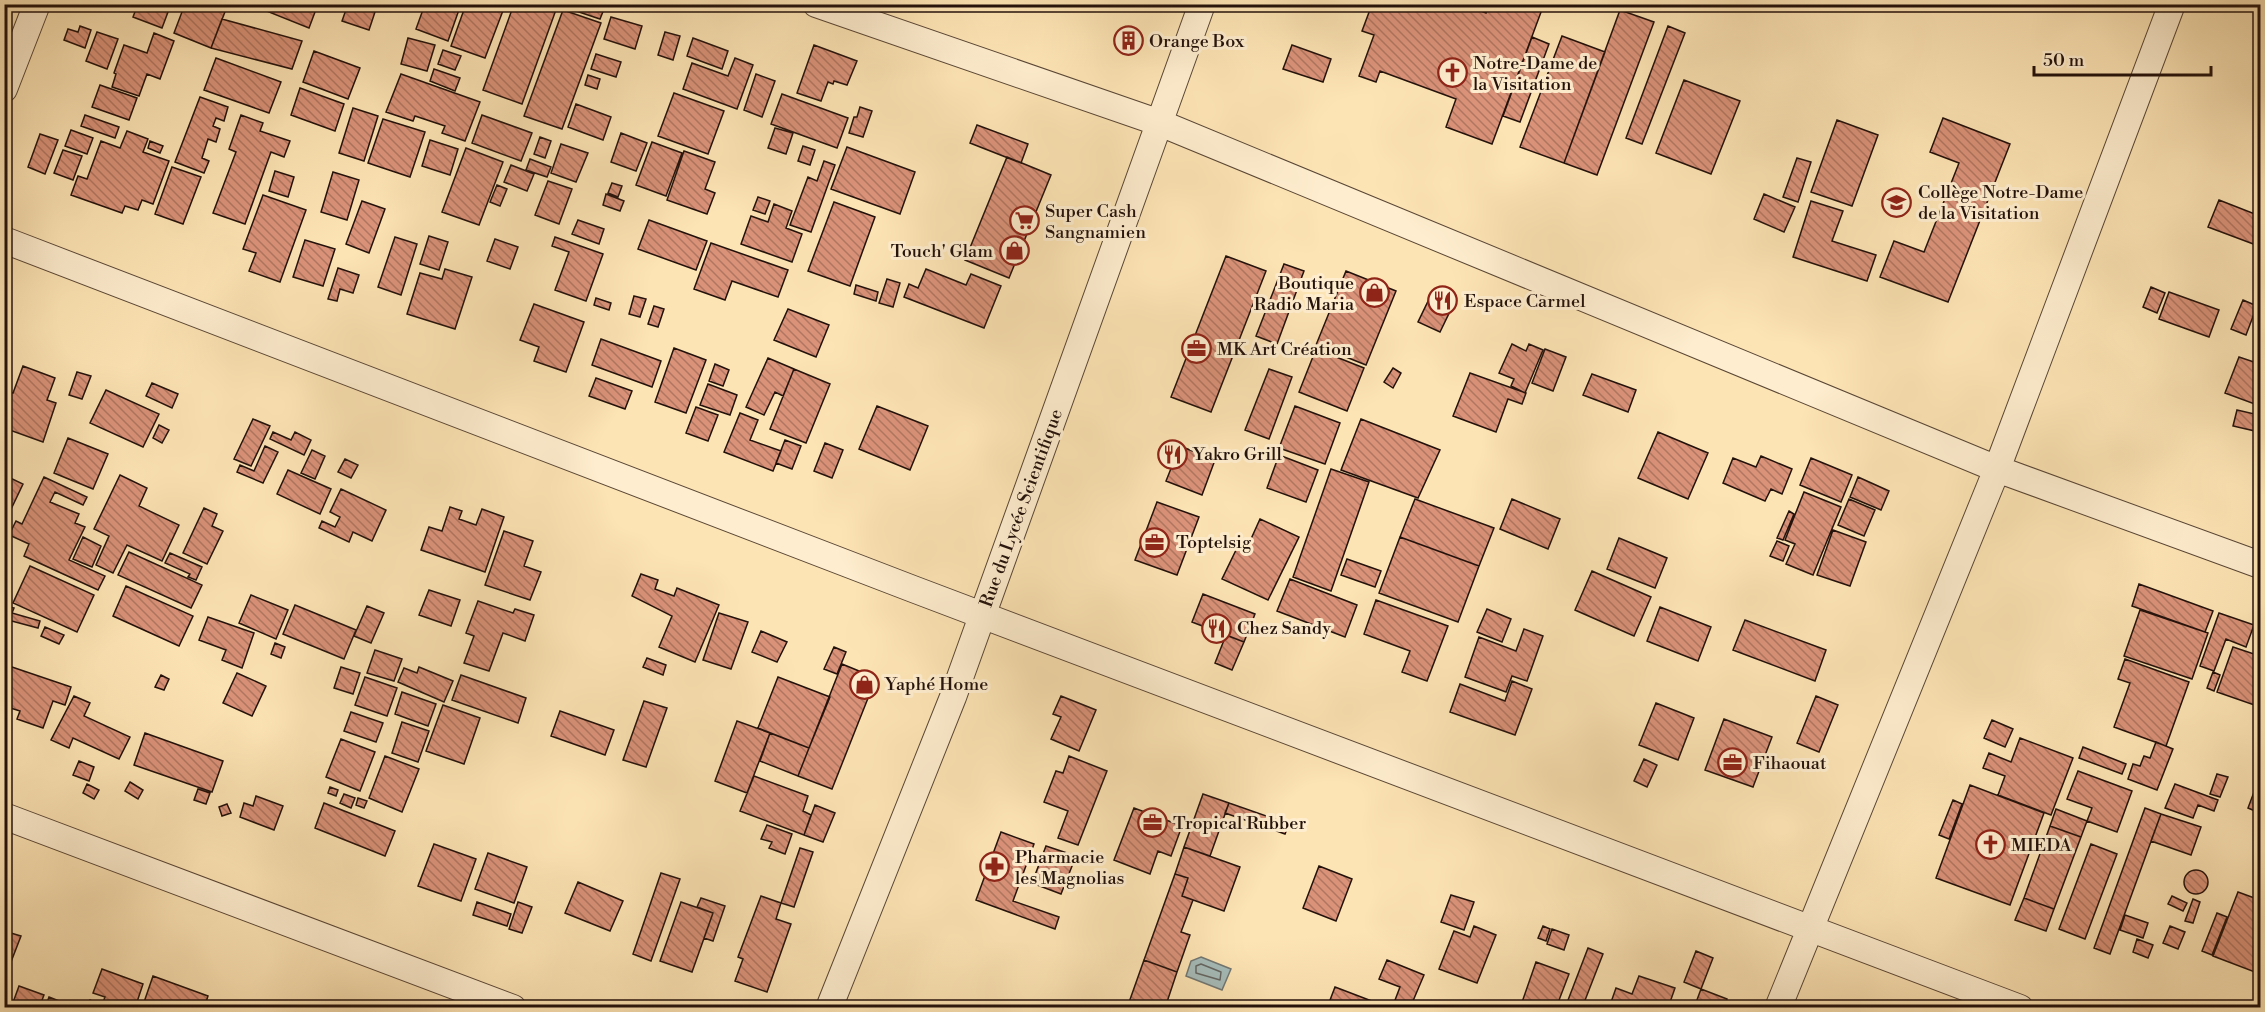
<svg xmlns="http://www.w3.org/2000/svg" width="2265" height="1012" font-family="'Libre Bodoni',serif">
<defs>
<pattern id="building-back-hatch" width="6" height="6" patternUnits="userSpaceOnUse" patternTransform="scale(1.5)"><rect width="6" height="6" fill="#da9279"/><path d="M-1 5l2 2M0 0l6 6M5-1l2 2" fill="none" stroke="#b07661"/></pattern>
</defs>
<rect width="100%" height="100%" fill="#fde4b4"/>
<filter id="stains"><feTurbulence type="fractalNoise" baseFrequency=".00333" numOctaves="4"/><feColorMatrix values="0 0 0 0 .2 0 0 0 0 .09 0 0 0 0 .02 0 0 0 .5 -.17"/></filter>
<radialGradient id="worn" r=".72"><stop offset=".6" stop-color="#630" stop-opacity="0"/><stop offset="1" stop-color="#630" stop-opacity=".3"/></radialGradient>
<path fill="#a5bbb9" stroke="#717773" stroke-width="1.5" d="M1201,957L1231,969L1222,990L1186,976L1191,961Z"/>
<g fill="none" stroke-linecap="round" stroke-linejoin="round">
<path stroke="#646662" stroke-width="1.5" d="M1201,964L1221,972L1220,980L1196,973V966Z"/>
</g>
<path fill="url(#building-back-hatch)" stroke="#23110b" stroke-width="1.5" d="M138,4H171L162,28L133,17Z
M185,4H228L211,48L174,33Z
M249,4H318L309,28Z
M348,4H365L376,9L369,30L342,21Z
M425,4H461L448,41L416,29Z
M466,4H494L504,8L485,58L451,46Z
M514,4H549L557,7L522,104L483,90Z
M575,4H606L600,19L573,10Z
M1383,4H1463L1486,13L1489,4H1544L1492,144L1446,127L1456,99L1380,71L1376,82L1359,76L1374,35L1362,31L1371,7L1381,10Z
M563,10L601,23L562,129L524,116Z
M1620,10L1654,22L1597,175L1564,163Z
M611,17L642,26L635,49L604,39Z
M222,19L302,41L292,69L211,48Z
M80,26L91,30L85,48L64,40L68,29L78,32Z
M1668,26L1685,33L1642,144L1626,138Z
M97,32L118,39L107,69L86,61Z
M665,32L680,36L673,60L658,55Z
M154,33L174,41L160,79L147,74L139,96L112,87L116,74L114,73L124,45L147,53Z
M1126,36L1133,39L1129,47L1123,44Z
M1562,36L1605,52L1564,163L1520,147Z
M1532,37L1549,44L1520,122L1503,116Z
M408,38L435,45L427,71L401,64Z
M693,38L728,51L722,69L687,56Z
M814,45L857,61L847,85L834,81L833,84L828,82L821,101L797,93Z
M1292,45L1331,59L1323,82L1283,69Z
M443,50L461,56L455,70L438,64Z
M314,51L360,68L348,99L303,82Z
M596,54L621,62L616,77L591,69Z
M216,58L281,82L269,113L204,90Z
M735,58L753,65L737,109L683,89L692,63L728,76Z
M434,69L460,78L455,91L430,81Z
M401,74L480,102L465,141L442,133L445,126L415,116L413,121L386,112Z
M756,74L775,81L762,117L744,110Z
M588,75L600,79L597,89L585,85Z
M1684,80L1740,101L1711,174L1656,153Z
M100,85L137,98L129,120L92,107Z
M300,88L344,104L335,131L291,115Z
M674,93L724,111L708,154L658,136Z
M782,94L848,118L837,148L771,124Z
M200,97L228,107L224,121L216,118L213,126L220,129L216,142L208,139L202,158L209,161L204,173L175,162Z
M576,104L611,117L603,140L568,127Z
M860,107L872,111L863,137L849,133L854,117H857Z
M353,108L378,116L364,161L339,153Z
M85,115L119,127L115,138L81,126Z
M241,115L263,123L260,131L290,141L284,157L271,152L245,224L213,213L236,152L229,149Z
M482,115L532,133L521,161L472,143Z
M1943,118L2010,144L1948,302L1880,277L1894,241L1924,252L1959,163L1930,152Z
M383,119L425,132L410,177L368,163Z
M1837,120L1878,135L1852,206L1811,192Z
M977,125L1028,144L1021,163L970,143Z
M775,128L793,133L786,154L768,148Z
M71,130L93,138L87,154L65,146Z
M127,131L148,139L143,152L169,161L153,204L142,200L138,210L125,206L122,213L71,195L78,176L87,179L101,141L120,148Z
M621,133L647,143L636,171L611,162Z
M40,134L58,140L45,174L28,167Z
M540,137L551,141L545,158L534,154Z
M430,140L458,149L450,175L422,166Z
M150,141L163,146L160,153L148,148Z
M652,142L682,153L666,196L636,185Z
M561,144L588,153L576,182L551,173Z
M803,146L815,150L810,165L798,161Z
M847,147L915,172L900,214L831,189Z
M466,148L503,162L479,225L442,212Z
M63,150L82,156L73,180L54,173Z
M684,151L715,162L705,189L715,193L707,214L667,200Z
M1007,157L1051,175L1009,278L965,260Z
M1797,158L1811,162L1798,202L1783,197Z
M530,159L551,167L547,177L526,170Z
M824,161L835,165L811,232L790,225L808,177L817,181Z
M511,165L534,174L527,191L504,182Z
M172,167L201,177L183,224L155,214Z
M275,171L294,177L288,197L269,191Z
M333,172L359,180L347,220L321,212Z
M548,181L572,189L559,224L535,215Z
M612,183L622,186L618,197L608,193Z
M497,185L507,189L500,206L490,202Z
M606,194L624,201L620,211L603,205Z
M1764,194L1795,207L1784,232L1754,219Z
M263,195L306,210L280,282L249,271L256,253L243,249Z
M758,197L770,201L765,214L753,210Z
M2219,200L2260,216V234L2256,245L2208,227Z
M362,201L385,209L369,253L346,244Z
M1811,201L1843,211L1832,241L1876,255L1867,281L1793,257Z
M834,202L875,217L850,286L808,271Z
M774,204L792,211L786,228L802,234L792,262L741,244L751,216L768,222Z
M578,220L604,229L599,244L572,234Z
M649,220L707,241L696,270L638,249Z
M429,236L448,242L439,270L420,264Z
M395,237L417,244L401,295L378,287Z
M555,237L603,254L586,301L555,290L569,252L552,246Z
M495,239L518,247L510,269L487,261Z
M305,240L335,249L323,286L293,277Z
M711,243L788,270L778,297L732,281L725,300L694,289Z
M1226,256L1266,271L1211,412L1171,397Z
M1284,264L1304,271L1277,344L1256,336Z
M338,268L359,275L353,293L340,289L337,301L328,299Z
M445,269L472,277L455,329L407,314L420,273L442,279Z
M926,269L966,285L971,274L1001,286L984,328L904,297L909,284L918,288Z
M1346,271L1396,291L1366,365L1316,345Z
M887,279L900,283L893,307L879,303Z
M2260,279V295L2255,293Z
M856,285L878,292L876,301L854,294Z
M2151,287L2165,293L2157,313L2143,307Z
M2169,292L2219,310L2209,337L2159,319Z
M1432,293L1454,303L1440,332L1418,322Z
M634,296L646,299L640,317L629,314Z
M596,298L611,303L609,310L594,305Z
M2243,300L2257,306L2246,335L2231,329Z
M534,304L584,322L566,372L534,361L539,347L520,340Z
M654,306L664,309L658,327L648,324Z
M788,309L829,325L816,357L774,340Z
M601,339L661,361L652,387L592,365Z
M1512,344L1526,351L1529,344L1543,350L1525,393L1511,386L1514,379L1499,373Z
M674,348L706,360L686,413L655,402Z
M1316,349L1364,368L1347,411L1299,392Z
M1545,349L1566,357L1553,391L1532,383Z
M2239,357L2260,364V406L2225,393Z
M768,358L794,369L783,396L775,392L764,415L746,407Z
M715,364L729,370L723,386L709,381Z
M23,366L55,378L47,400L56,403L43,442L4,428V396L6,391L13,393Z
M1393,368L1401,373L1393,388L1384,382Z
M794,369L830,384L806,443L770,429Z
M1269,369L1292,377L1269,439L1245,430Z
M77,372L91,376L82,399L69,395Z
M1470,373L1526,393L1522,404L1508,399L1496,432L1453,416Z
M1592,374L1636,390L1628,412L1583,395Z
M596,378L632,391L625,409L589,396Z
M152,383L178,394L172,408L146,396Z
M708,384L737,395L730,415L700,405Z
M106,390L159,414L143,447L90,423Z
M877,406L928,426L910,470L859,449Z
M1295,406L1340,423L1325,464L1279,448Z
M696,407L718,415L708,441L686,433Z
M2237,410L2259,415L2255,431L2233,426Z
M740,413L758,420L750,440L781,451L773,471L724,452Z
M253,419L270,426L251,466L234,459Z
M1361,419L1440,450L1418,498L1341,470Z
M159,425L169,430L162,443L153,438Z
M2260,427V442L2255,439Z
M273,432L291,440L295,432L311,440L304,455L270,439Z
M1658,432L1708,453L1688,499L1638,478Z
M68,438L108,454L93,489L54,473Z
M785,440L801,446L792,469L776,463Z
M825,443L843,450L832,478L814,471Z
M265,446L278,452L263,483L237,472L240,465L254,471Z
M1180,446L1215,460L1202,495L1166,481Z
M312,450L325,456L315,479L301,473Z
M1279,455L1318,470L1306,502L1267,488Z
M1761,456L1792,469L1782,494L1771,489L1765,501L1723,483L1733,458L1756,467Z
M1811,458L1852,475L1841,502L1800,485Z
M345,459L358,465L351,478L338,472Z
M1331,469L1369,482L1331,591L1293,577Z
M288,470L331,489L320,514L277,494Z
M4,475L23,484L4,524Z
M120,475L147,488L139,506L179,525L162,561L127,545L113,573L96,565L109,536L94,529Z
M44,477L87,497L83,505L55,492L50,502L79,514L75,523L85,527L69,560L105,576L98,590L24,556L29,544L9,535L16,521L22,524Z
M1858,477L1889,491L1881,510L1850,497Z
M341,489L386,510L372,541L353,532L349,542L319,528L322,521L335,527L340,517L330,512Z
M1804,492L1841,507L1813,575L1786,564L1795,544L1785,540Z
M1415,499L1494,528L1479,566L1400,537Z
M1512,499L1560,519L1548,549L1500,529Z
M1849,499L1875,510L1864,536L1838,525Z
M1157,502L1199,517L1177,575L1135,560Z
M450,507L462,511L459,519L476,525L482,509L504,517L485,572L421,550L429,527L442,531Z
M204,508L217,514L212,526L223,531L207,564L183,553Z
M1789,511L1794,514L1783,540L1777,538Z
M1260,519L1299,537L1268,600L1222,579L1238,546L1246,550Z
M1833,530L1866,542L1850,586L1817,575Z
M504,531L533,541L524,566L541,572L530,600L485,585Z
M83,537L101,546L92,567L73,559Z
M1400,537L1479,566L1458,622L1379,593Z
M1619,538L1667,558L1655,588L1607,569Z
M1777,541L1789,546L1783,561L1770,556Z
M129,552L202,585L191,608L118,575Z
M170,553L202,567L196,580L188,577L190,574L165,563Z
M1347,559L1381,571L1375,587L1341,575Z
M30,566L94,595L77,632L13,603Z
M1592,571L1651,597L1634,636L1575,610Z
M641,574L658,580L655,589L674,596L677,588L719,605L695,662L659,647L672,616L632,596Z
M1290,579L1357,605L1345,637L1277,611Z
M2139,584L2213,611L2205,632L2132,606Z
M126,586L193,616L179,646L113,616Z
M429,590L460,600L451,626L419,615Z
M1203,594L1255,614L1244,642L1192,622Z
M251,595L288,610L276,639L239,623Z
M1376,600L1448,626L1427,681L1402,672L1410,651L1364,634Z
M478,601L513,613L515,609L534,615L525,641L503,633L489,671L464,663L474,636L466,633Z
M295,605L356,630L344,659L283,634Z
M6,606L14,608L12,613L40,621L38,628L4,619Z
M367,606L384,613L371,643L354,636Z
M1660,607L1711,627L1698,661L1647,641Z
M1487,609L1511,619L1502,642L1477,632Z
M2140,610L2208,633L2192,679L2124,656Z
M719,613L748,622L731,669L703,660Z
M2219,613L2254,625L2246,647L2226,639L2214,671L2200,666Z
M208,617L254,633L242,668L222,660L226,650L199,640Z
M1745,620L1826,650L1815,681L1733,650Z
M45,627L64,635L59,644L41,636Z
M1524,629L1543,636L1527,681L1512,676L1506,692L1465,677L1479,637L1516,651Z
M761,631L787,642L777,662L752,652Z
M1226,635L1244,642L1232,670L1215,663Z
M275,643L285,647L281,658L271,654Z
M834,647L846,652L837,674L824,669Z
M2233,647L2260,656V707L2217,692Z
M375,650L402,659L394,681L367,673Z
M647,658L666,665L663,675L643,667Z
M2125,659L2189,682L2166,746L2114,727L2130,683L2118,679Z
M842,664L876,678L832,789L798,776Z
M9,666L71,687L65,705L53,701L43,728L17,719L20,711L4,706V678Z
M341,667L360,673L353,694L334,688Z
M419,667L453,681L444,702L398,682L404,668L417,673Z
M2213,672L2220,675L2214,691L2207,688Z
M237,673L266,686L252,716L223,703Z
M161,675L169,679L164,690L155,687Z
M461,675L526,698L518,723L452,700Z
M365,677L397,688L387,716L355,705Z
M778,677L830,697L809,748L758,728Z
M1512,681L1532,689L1515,735L1450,712L1460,684L1505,701Z
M402,692L436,704L428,726L395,714Z
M74,696L90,703L84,716L130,737L119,759L73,738L69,748L51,740Z
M1061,696L1096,710L1079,751L1051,739L1061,717L1053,714Z
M1816,696L1838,705L1819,752L1797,743Z
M644,701L667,708L646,767L623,760Z
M1656,703L1694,718L1678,760L1639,745Z
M443,705L480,718L464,764L426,751Z
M560,711L614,730L605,755L551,736Z
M351,712L383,723L376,742L344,731Z
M1724,719L1772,737L1753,787L1705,770Z
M1992,720L2013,729L2005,747L1984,738Z
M737,721L770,733L747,793L715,781Z
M402,722L429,731L418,762L392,753Z
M145,733L223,761L212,792L134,765Z
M770,733L809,748L798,776L760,761Z
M2020,738L2073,758L2051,815L1998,795L2005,776L1983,768L1989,753L2011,762Z
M341,739L375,752L360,791L326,777Z
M2156,742L2173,749L2157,790L2128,779L2133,764L2140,766L2144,756L2150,758Z
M2083,747L2126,764L2122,774L2079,758Z
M385,756L419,769L402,812L369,798Z
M1069,756L1107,771L1078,845L1058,838L1068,811L1044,802L1056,771L1063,773Z
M1644,759L1657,765L1647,787L1634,781Z
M79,761L94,767L89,781L73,775Z
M2078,771L2132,791L2117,832L2087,821L2092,808L2067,799Z
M2217,774L2228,777L2220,797L2210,794Z
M754,776L808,796L803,811L811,815L804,835L740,811Z
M2260,776V813L2248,808Z
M130,782L143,790L138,799L125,791Z
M87,784L99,790L94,799L83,793Z
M2175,784L2218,800L2214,811L2198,805L2193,818L2165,808Z
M1970,785L2044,813L2010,905L1936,878Z
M330,787L338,790L336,796L328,793Z
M198,789L210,793L206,804L194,800Z
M344,794L355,798L351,808L340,803Z
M1203,794L1229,803L1210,856L1184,847Z
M256,796L283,806L274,830L240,817L244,803L253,806Z
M358,798L367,801L364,808L356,805Z
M1953,800L1962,804L1949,839L1939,835Z
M324,803L395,831L385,856L315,828Z
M1229,803L1289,824L1285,834L1225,813Z
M227,804L231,813L222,816L219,807Z
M815,805L835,813L823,842L804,835Z
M1134,808L1182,826L1171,856L1158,851L1150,874L1114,860Z
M2145,808L2161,814L2110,954L2094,948Z
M2056,809L2087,821L2081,837L2050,826Z
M2161,814L2201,827L2191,855L2151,841Z
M767,825L792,834L785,854L769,848L772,842L761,839Z
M2050,826L2081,837L2054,909L2024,898Z
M1001,832L1034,844L1013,901L1059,917L1055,929L976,900Z
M434,844L476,859L461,901L418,886Z
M2091,844L2117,854L2085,939L2059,929Z
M1046,846L1076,856L1061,894L1032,883Z
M1184,847L1240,867L1224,911L1182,896L1188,878L1175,874Z
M800,848L813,852L794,907L781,903Z
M488,853L527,867L514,903L475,889Z
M1319,866L1352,879L1336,921L1303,908Z
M2184 882a12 12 0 1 1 24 0a12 12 0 1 1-24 0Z
M661,873L680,879L651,961L633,954Z
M1175,874L1188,878L1182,896L1193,900L1181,932L1190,935L1177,972L1144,960Z
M578,882L623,901L610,931L565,913Z
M2238,892L2260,900V974L2213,956Z
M1451,895L1474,902L1464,930L1441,922Z
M761,896L781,903L776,919L791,924L767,992L735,981L743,959L738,957Z
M2172,896L2187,903L2183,911L2168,904Z
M701,898L725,906L713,941L704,938L713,913L697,907Z
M2024,898L2054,909L2046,931L2015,920Z
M2193,899L2200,902L2193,923L2185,921Z
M477,902L511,914L507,926L473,915Z
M518,902L532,907L522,933L509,929Z
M681,902L713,913L692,972L660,961Z
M2217,913L2227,917L2212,955L2202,951Z
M2125,915L2148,923L2143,938L2120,930Z
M1474,926L1496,935L1477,983L1439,969L1454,931L1470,937Z
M1543,926L1550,929L1546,941L1538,938Z
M2170,926L2185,932L2178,949L2163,943Z
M1552,929L1569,935L1564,950L1547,944Z
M4,931L21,936L4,980Z
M2137,939L2153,945L2148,958L2133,952Z
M1588,948L1603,954L1582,1008H1565Z
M1696,951L1713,958L1701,989L1684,982Z
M1144,960L1177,972L1165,1008H1127Z
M1387,960L1424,975L1410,1008H1392L1400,987L1379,979Z
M1536,962L1569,974L1556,1008H1520Z
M102,969L143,984L135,1008H87L90,1000L102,1005L105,997L93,993Z
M153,976L208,996L204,1008H142Z
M1639,976L1675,988L1668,1008H1609L1616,988L1632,994Z
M19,986L44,995L39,1008H11Z
M1335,987L1390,1008H1327Z
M1701,989L1727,999L1724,1008H1694Z
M49,997L72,1006V1008H45Z"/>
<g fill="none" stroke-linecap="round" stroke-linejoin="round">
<defs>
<path id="minor" d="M816,4L1160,123L1997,469L2260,565
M4,89L37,4
M4,240L913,589L2020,1008
M4,816L513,1008
M829,1008L953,697L1202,4
M1778,1008L1997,469L2172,4"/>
</defs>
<use href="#minor" stroke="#5a4635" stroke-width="28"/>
<use href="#minor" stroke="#feedce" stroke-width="26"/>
</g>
<defs>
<symbol id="building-ring" viewBox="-11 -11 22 22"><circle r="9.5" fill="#feedce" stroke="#8f2418" stroke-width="1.5"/><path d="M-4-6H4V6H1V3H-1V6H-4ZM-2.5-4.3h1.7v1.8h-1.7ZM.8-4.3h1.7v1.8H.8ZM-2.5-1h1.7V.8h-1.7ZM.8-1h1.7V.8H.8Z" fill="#8f2418"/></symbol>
<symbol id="church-ring" viewBox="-11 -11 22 22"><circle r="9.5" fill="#feedce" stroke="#8f2418" stroke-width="1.5"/><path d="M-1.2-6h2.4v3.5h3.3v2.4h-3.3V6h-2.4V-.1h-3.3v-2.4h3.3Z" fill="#8f2418"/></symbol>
<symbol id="school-ring" viewBox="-11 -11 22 22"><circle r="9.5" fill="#feedce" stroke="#8f2418" stroke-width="1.5"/><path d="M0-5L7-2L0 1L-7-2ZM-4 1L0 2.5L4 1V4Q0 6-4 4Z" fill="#8f2418"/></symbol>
<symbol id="supermarket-ring" viewBox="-11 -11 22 22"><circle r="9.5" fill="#feedce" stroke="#8f2418" stroke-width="1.5"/><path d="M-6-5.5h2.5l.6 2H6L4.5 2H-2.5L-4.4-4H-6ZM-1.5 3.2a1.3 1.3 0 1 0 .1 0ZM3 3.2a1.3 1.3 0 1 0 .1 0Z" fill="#8f2418"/></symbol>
<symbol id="shop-ring" viewBox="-11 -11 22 22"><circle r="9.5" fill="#feedce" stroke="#8f2418" stroke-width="1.5"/><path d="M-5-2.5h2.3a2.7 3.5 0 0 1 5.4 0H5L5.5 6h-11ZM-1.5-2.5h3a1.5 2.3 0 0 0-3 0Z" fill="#8f2418"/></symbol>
<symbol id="restaurant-ring" viewBox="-11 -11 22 22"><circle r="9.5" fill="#feedce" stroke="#8f2418" stroke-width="1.5"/><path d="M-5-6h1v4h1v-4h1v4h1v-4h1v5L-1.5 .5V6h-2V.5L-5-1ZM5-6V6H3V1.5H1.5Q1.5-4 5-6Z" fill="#8f2418"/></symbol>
<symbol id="office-ring" viewBox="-11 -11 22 22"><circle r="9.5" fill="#feedce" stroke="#8f2418" stroke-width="1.5"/><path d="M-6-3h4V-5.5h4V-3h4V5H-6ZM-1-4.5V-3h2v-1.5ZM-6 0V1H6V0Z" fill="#8f2418"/></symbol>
<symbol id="pharmacy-ring" viewBox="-11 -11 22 22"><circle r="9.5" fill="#feedce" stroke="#8f2418" stroke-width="1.5"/><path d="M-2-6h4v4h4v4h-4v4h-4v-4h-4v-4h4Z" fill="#8f2418"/></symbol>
</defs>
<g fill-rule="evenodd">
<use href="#building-ring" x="1112" y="24" width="33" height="33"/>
<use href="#church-ring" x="1436" y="56" width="33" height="33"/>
<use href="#school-ring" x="1880" y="186" width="33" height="33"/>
<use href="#supermarket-ring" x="1008" y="204" width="33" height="33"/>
<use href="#shop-ring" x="998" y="234" width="33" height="33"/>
<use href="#shop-ring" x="1358" y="276" width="33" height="33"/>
<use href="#restaurant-ring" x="1426" y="284" width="33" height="33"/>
<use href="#office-ring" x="1180" y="332" width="33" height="33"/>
<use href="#restaurant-ring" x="1156" y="438" width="33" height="33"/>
<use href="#office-ring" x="1138" y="526" width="33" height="33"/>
<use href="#restaurant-ring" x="1200" y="612" width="33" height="33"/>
<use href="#shop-ring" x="848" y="668" width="33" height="33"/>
<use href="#office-ring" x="1716" y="746" width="33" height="33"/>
<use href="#office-ring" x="1136" y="806" width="33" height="33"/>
<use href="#church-ring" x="1974" y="828" width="33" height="33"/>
<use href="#pharmacy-ring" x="978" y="850" width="33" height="33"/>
</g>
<g text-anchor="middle" stroke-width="6" stroke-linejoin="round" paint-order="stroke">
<g font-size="18" fill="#23110b" stroke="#feedce" text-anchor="start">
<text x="1149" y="47">Orange Box</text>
<text x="1473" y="69">Notre-Dame de<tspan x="1473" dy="21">la Visitation</tspan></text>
<text x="1918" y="198">Collège Notre-Dame<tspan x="1918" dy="21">de la Visitation</tspan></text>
<text x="1045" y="217">Super Cash<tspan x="1045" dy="21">Sangnamien</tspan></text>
<text x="993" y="257" text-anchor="end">Touch' Glam</text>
<text x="1354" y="289" text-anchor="end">Boutique<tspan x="1354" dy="21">Radio Maria</tspan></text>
<text x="1464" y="307">Espace Carmel</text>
<text x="1217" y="355">MK Art Création</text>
<text x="1193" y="460">Yakro Grill</text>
<text x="1176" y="548">Toptelsig</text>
<text x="1237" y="634">Chez Sandy</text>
<text x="885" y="690">Yaphé Home</text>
<text x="1753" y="769">Fihaouat</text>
<text x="1173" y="829">Tropical Rubber</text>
<text x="2011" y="851">MIEDA</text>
<text x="1015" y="863">Pharmacie<tspan x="1015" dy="21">les Magnolias</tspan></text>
</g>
<g font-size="18" fill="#23110b" stroke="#feedce">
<text transform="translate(1021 508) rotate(-70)" y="6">Rue du Lycée Scientifique</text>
</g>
</g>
<rect width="2265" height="1012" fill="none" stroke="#fde4b4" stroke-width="24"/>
<rect x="6" y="6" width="2253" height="1000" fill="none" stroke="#23110b" stroke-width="3"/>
<rect x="12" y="12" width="2241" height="988" fill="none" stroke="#23110b" stroke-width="1.5"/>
<path d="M2034 66v9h177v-9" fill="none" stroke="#23110b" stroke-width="3"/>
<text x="2043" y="66" font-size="18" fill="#23110b" stroke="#feedce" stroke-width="4.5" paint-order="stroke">50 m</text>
<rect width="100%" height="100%" filter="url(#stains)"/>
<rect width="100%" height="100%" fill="url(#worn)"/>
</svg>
